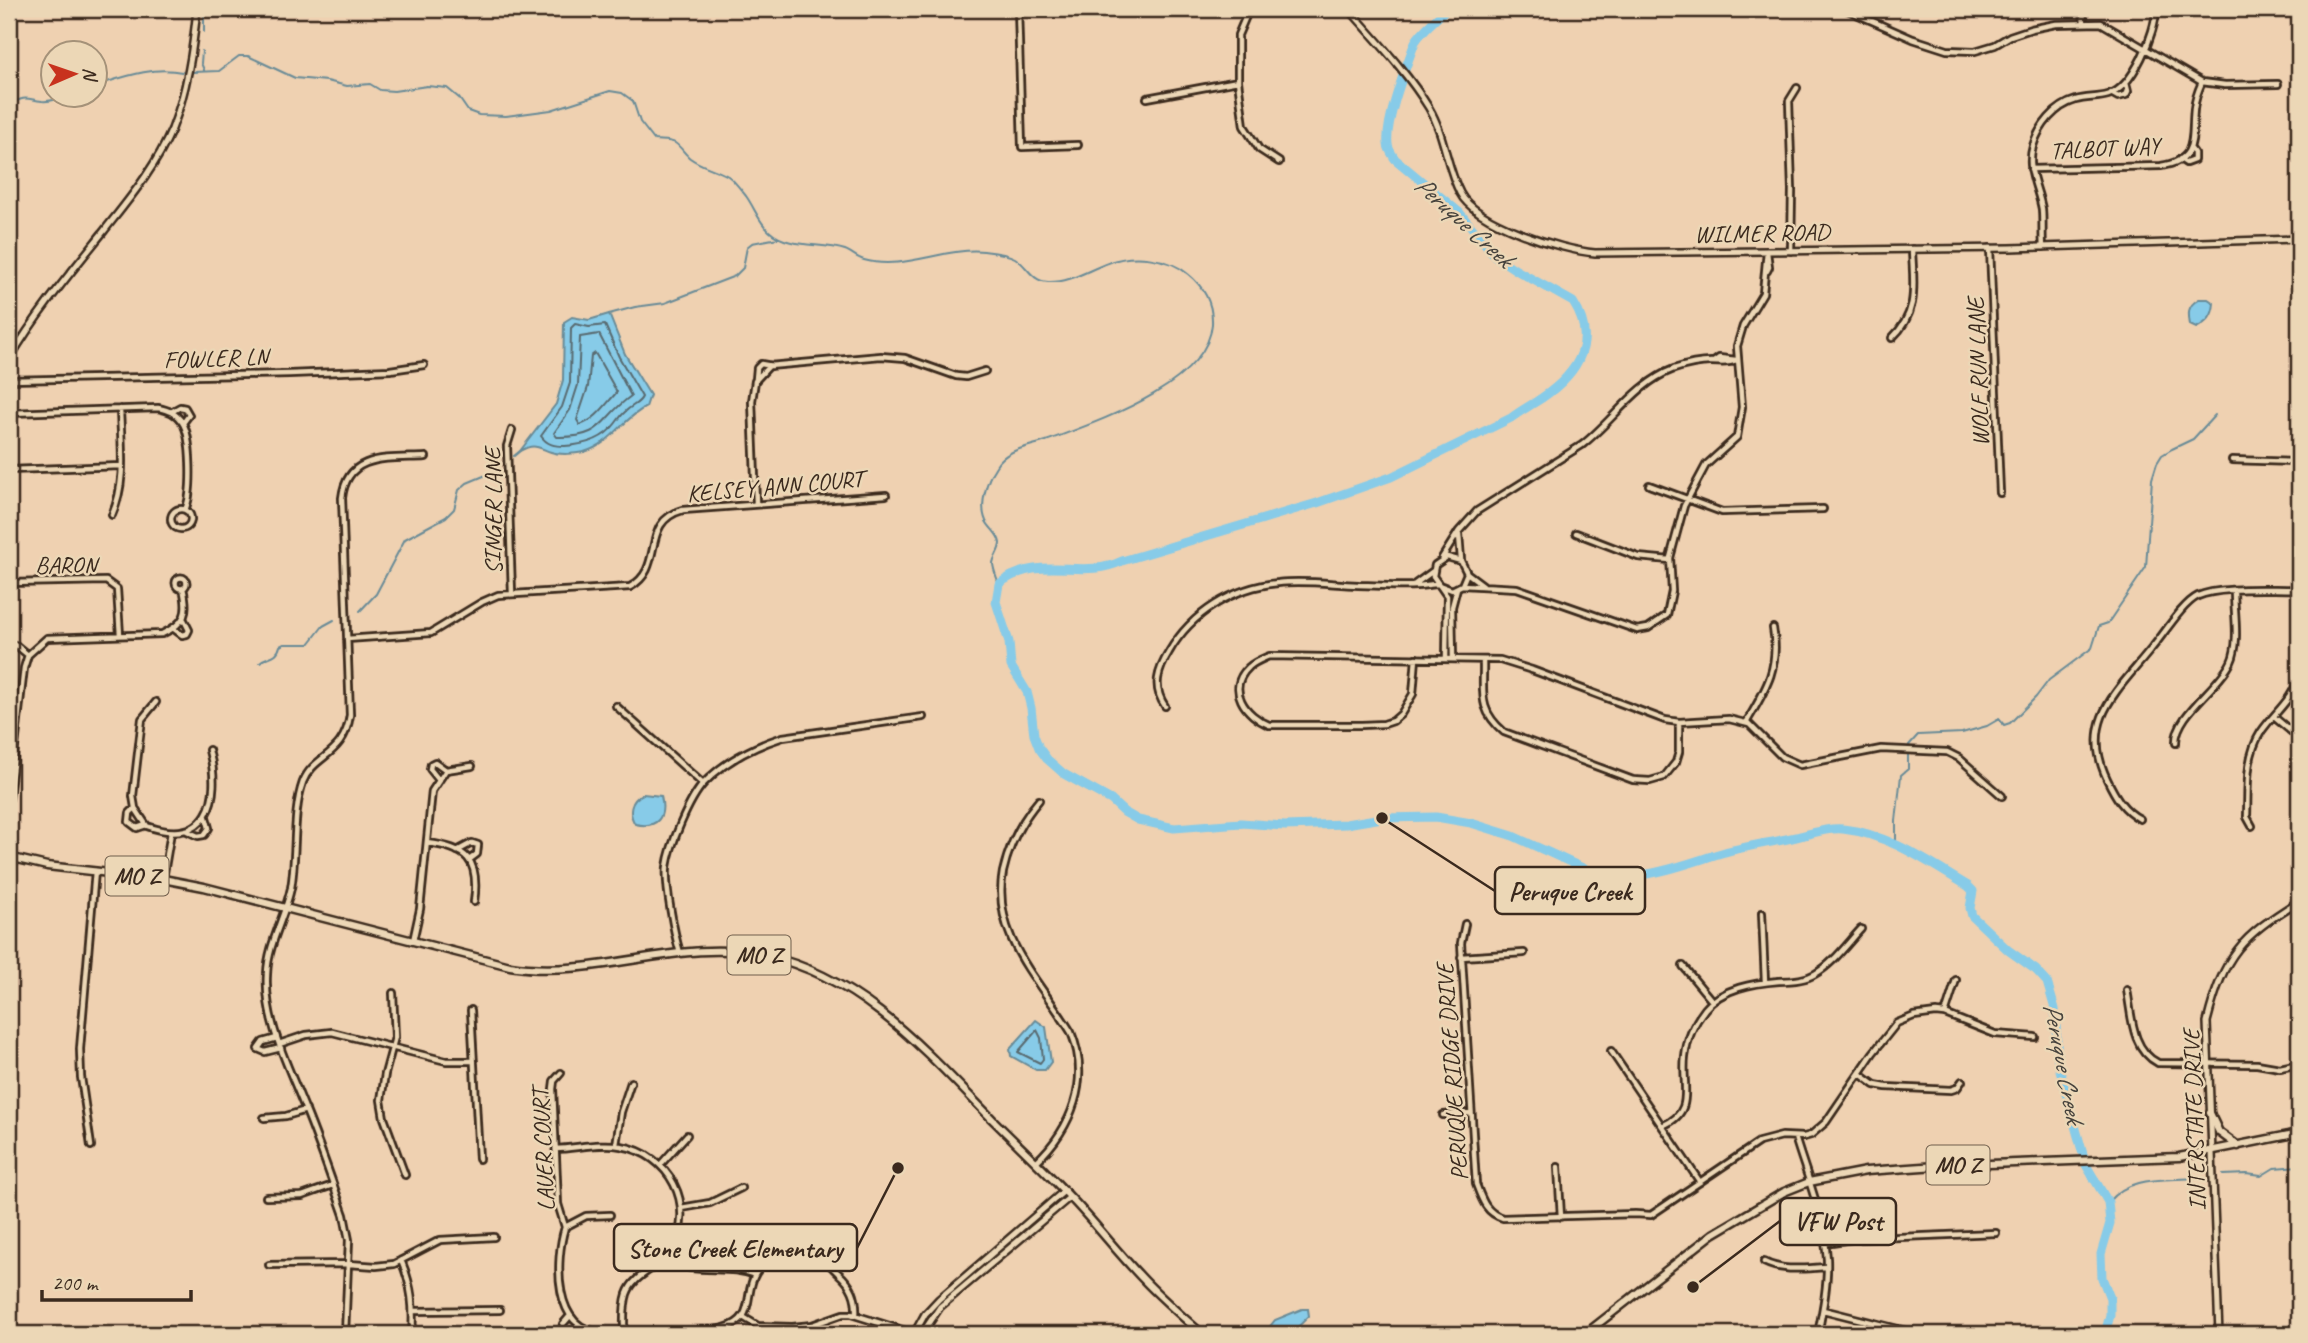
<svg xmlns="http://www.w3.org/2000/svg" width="2308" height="1343" font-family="Caveat,sans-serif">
<rect width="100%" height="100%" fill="#efd1b1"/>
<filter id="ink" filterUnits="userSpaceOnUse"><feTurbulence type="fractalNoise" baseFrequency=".0143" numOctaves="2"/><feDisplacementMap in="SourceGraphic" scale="14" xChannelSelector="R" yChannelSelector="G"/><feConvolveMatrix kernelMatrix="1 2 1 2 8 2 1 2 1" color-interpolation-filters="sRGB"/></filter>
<g filter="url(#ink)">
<path fill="#87cbe8" stroke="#698b97" stroke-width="2" d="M2199,299H2208L2214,303C2213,316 2208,322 2196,328L2190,325C2188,313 2187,306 2199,299Z
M609,314L625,354L650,395L646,407C622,419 612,444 584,452C575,454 559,455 551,452C537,447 534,443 520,451L556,404L563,380L564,322L572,317L589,320Z
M643,794L661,796C666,817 658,829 635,824C628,813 630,800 643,794Z
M1036,1020L1046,1027L1051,1062L1045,1070H1036L1011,1056L1010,1049Z
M1302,1309H1308L1309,1316L1291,1334H1264L1275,1320Z"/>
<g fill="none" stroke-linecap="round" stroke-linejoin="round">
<path stroke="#596a6f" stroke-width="2" d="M575,324L589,327L605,325L619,357L642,397C639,404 632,405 626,411C621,415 619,419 615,424C603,440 584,445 565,446C555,446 547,445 541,436L562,407L570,383L571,328Z
M599,334L631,396C599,419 605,438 557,437L554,433L570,410L578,385L580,337Z
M595,353L617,392C606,404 596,420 580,425L577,420L588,387L591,356Z
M1037,1030L1041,1038L1043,1059L1040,1063L1018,1052Z"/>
<path stroke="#698b97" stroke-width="2" d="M204,32V9
M202,51L201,63L204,70
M193,72L219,71L239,56H248L295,78L327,81L347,86L370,84L380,90L394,91L427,86L447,88L459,98L468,111L479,115L506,116L551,110L610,91L622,93L633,101L640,122L654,140C660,141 670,140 675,143C680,146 685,154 690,158C702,167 716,169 728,176C734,180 741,190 746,196C754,207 759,222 769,231C788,249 822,242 845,250C851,252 857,258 864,260C904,271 944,247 984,251C994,252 1006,253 1015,258C1028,266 1031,281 1048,282C1070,283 1088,270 1108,263C1132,253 1168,257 1188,274C1204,287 1213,303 1212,324C1207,386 1096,422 1046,441C1029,447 1006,449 996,466C986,481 979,506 986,521C990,529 999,534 1000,543C1000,551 994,556 993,563C993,569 997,578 999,584
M94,86C124,77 151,66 182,72
M9,105C26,95 26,99 42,101C52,102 62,98 71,94
M609,314L635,307L665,303L735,276L743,268L747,247L752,243L778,238
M514,456L520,451
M360,611L376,594L405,539L446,517L454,509L459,490L467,483L491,473L501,474
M260,662C268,655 277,659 280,646L284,644H309L323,626L334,620
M1909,745L1918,735L1962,733L1987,726L1999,719L2004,725L2010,723L2036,697L2049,680L2092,648L2099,626L2108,623L2146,567L2152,479L2157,463L2162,455L2172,449L2193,439L2215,415
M1896,845V821L1901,775L1908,769V753
M2223,1175L2247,1174L2261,1176L2274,1168L2299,1166
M2108,1202C2130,1175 2165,1181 2197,1178"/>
<path stroke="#87cbe8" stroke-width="9" d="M1446,9C1436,20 1423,29 1415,42C1407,65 1385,120 1388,144C1388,149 1392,154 1395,159L1460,213L1495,256L1516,270L1573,302C1601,345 1573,379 1534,403C1526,408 1519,412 1511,418L1391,477L1317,503L1122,561C1081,581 1040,552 999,584L996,602L1009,642L1011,666L1027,692L1031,708L1034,735L1039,748L1047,759L1064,774L1111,800L1124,812L1138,820L1174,828L1241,823L1285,826L1346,824L1382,818L1436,817L1471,823L1513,836L1594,873C1635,884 1680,866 1718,854C1744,846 1770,843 1796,837C1810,834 1829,827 1843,829C1889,834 1929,863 1968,886L1973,891L1970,908L1972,916L2008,950L2036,970L2047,982L2055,1009L2058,1062L2064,1086L2086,1165L2108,1202L2110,1223L2101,1254L2102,1278L2110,1298V1315L2105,1334"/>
<defs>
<path id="street" d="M1018,9L1022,147L1078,145
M1249,9L1238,35V81L1244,126L1259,149L1279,162
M1845,9L1913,39L1947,50L1975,51L1995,45L2010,36L2031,29L2056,24L2101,23L2202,82L2225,85L2278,84
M2083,9L2084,23
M2111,93L2118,97L2126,95L2128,91L2126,83
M1147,98L1238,81
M2180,159L2186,163L2194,160V153L2191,149
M2031,169L2161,166C2199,160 2191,138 2194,109C2195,99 2198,91 2202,82
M2043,247C2042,235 2043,221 2042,209C2038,187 2026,169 2033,146C2039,126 2055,106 2076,100C2086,97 2098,98 2108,95C2133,88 2156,32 2156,9
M1990,248L2000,493
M1791,251L1792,190L1789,101L1797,88
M1767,252L1769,267L1767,271
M1892,338C1920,311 1913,284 1912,249
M1715,361L1719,358L1736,360
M756,379L757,368L761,364L772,366
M9,380L289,374L390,370L424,365
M171,412L180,407L185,408L189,415L183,423
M9,413L158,408C168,410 176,413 182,422C192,436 193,494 185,510
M2232,460L2297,462
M2297,462L2299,570
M9,470L121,466
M1649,485L1722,512L1823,509
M756,503L752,401L755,381L769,366L881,356L905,358L956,376L966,377L985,371
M171 519a10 10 0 1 1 20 0a10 10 0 1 1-20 0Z
M112,515C127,481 121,446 120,409
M1576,533L1638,557L1670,560
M1459,534L1461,560
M1442,558L1459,531L1477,511L1582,445C1613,421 1636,383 1674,369C1686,365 1698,362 1711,362C1721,362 1727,364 1737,360
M1467,573L1483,585
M175.5 583a5.5 5.5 0 1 1 11 0a5.5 5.5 0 1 1-11 0Z
M9,583L106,581L117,589L120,635
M1415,584L1433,571
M1439,585L1452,590L1462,585L1467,573L1461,561L1447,557L1435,565L1433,576L1447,596L1446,658
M1462,585L1517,588L1637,630L1648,628L1667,615L1672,591L1670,558L1684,506L1706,465L1737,437L1742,407L1737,346L1743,326L1763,293L1767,251
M512,593L507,446L512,430
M174,629L182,635L187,634L189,630L184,620
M347,639L431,633L482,602L498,595L630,587C666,568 639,522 683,510L886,495
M9,643L17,646L28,655
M1416,658L1413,694L1401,714L1393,721L1384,724L1362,725H1269C1246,716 1225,689 1249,667C1254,662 1262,659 1269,656L1500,660L1532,670L1665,720L1679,722L1729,719L1749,724L1782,757L1800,765L1881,749L1947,752L1959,758L2002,796
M1453,658L1452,607L1457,588
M1483,660C1484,693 1477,709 1504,732L1633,780L1650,781L1664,777L1676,762L1679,752V722
M156,702L142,719L133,796L135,808L147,826C208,848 222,799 209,750
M9,705L20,704
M616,706L703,784
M1165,706C1152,687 1158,670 1169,652C1191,613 1234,587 1278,583C1304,580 1331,584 1358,585C1377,585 1397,587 1416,586C1424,586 1430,584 1438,584
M2274,717L2299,738
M1746,723C1766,689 1780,668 1773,628
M2176,743C2175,714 2219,688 2231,662C2240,643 2234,612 2234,591
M438,779L430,769L431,764L435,762L446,770
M9,799L24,668L28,655L47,638L162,634C186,623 189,613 183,588
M135,808L130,813L129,822L137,828L146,825
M2140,819C2123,810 2115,796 2107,779C2079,720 2118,691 2152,648C2164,634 2182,604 2198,596C2219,586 2274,590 2299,589
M2252,826L2247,817C2248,788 2245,757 2261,732C2274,713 2292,700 2299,678
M187,831L198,836L204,835L209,828L206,817
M427,843C467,848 480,859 474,902
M457,851L472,843L478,845L477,854L469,860
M163,879L171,832
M1762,913L1765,982
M1465,924L1461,943L1476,1184C1482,1200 1486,1213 1503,1218L1635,1214L1651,1215L1759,1142L1782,1136L1804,1137L1811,1135L1826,1122L1873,1053L1897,1023L1914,1016L1936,1013L1945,1014L1995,1034L2035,1037
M413,941L420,909L432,791L446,770L472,766
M680,953C674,933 665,886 667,867C670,845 689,799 704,783C725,761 755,746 783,737L923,717
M1461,957L1524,953
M1683,966L1712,1001
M2127,990C2132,1016 2131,1049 2158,1063L2257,1064L2280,1068L2299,1064
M393,993L395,1037L385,1074L381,1100L384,1118L405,1175
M471,1010L479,1159
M1945,1014L1956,980
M277,1038L263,1042L258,1049L265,1052L281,1048
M279,1044L306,1035L332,1032L446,1061H474
M1611,1051L1700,1182
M561,1073L554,1081L553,1089L558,1204L565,1227
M1860,1074L1875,1085L1886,1087L1951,1090L1957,1088L1962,1081
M1443,1115L1470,1113
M264,1118L286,1116L306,1110
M1662,1126C1697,1112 1681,1085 1685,1057C1687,1038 1694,1023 1705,1009C1722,988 1754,983 1779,981C1790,981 1805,980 1815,974C1833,964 1847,944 1861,929
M1795,1137C1807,1177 1824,1217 1827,1259C1828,1284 1823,1309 1818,1334
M616,1145L621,1112L631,1082
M91,1146L81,1077L80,1049L95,871
M556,1149C577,1148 601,1142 621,1146C669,1154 697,1205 672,1249C661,1268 634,1273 627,1294C623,1306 624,1319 624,1332
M1036,1162C1072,1128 1091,1080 1071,1032C1040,981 991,936 1003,872C1009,845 1021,821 1039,800
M661,1164L687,1135
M1558,1167L1561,1217
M266,1197L302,1196L333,1185
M681,1208L710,1203L741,1188
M610,1215L586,1216L565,1227C555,1260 553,1331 601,1332C628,1332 655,1331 681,1331C695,1330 711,1332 724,1328C757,1319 743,1294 756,1273C768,1253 797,1247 818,1256C826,1260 832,1267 838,1273C852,1285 857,1297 856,1315
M1825,1243L1852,1239L1996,1233
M789,1253L788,1236L795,1233L800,1236L803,1253
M666,1258C692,1277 726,1263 755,1275
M401,1260C412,1286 414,1307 412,1334
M1764,1262C1783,1272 1806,1268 1827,1267
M269,1265L349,1264L376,1266L394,1264L440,1240L494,1237
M1823,1310L1918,1334
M414,1311L500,1310
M569,1317L563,1324L562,1331L570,1334L579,1327
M743,1317L758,1326L792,1327L812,1325L843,1314H851L915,1334
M276,1334H295
M345,1334L349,1240L344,1215C332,1181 320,1145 306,1111C289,1067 264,1022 267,974C268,944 285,917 291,888C297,855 292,813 303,782C314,754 344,757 350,715L342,498C347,452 390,459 426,457"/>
<path id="secondary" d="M1349,9C1377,41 1407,72 1429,108C1445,135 1446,166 1460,193C1476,224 1562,250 1595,253L2010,248L2299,239
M9,360C36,314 71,272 104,231C129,199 156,167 172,129C187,91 193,49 197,9
M914,1334L925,1314L939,1299L1064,1191
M922,1334L940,1307L1070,1197
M2219,1334L2207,1022C2224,954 2241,937 2299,901"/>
<path id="primary" d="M9,857L47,866L163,879L204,887L510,966C597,980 681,936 767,956C863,977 929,1055 995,1122C1020,1147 1046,1171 1070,1197C1095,1223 1118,1253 1144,1280C1162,1299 1182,1316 1202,1334
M2210,1113L2219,1132L2238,1146
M1585,1334L1713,1234L1784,1192L1809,1182L1866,1171L1937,1166L2179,1157L2299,1133"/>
</defs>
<use href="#street" stroke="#3b2a1e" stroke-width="10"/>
<use href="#secondary" stroke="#3b2a1e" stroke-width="10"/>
<use href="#primary" stroke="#3b2a1e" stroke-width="11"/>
<use href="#street" stroke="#ecd7b6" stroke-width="4.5"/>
<use href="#secondary" stroke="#ecd7b6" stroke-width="5"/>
<use href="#primary" stroke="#ecd7b6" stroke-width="6"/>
</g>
</g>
<g text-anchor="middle" stroke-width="5" stroke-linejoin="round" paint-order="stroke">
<g fill="#ecd7b6" stroke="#705e4c" stroke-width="2">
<rect x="105.5" y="856.5" width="63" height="39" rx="5"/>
<rect x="727.5" y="935.5" width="63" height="39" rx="5"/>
<rect x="1926.5" y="1145.5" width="63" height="39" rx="5"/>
</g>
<g font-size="23" font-weight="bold" fill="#3b2a1e">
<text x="137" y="884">MO Z</text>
<text x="759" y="963">MO Z</text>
<text x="1958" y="1173">MO Z</text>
</g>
<g font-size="24" fill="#3b2a1e" stroke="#ecd7b6">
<text transform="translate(2105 148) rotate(-3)" y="8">TALBOT WAY</text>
<text transform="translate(1762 233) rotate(-1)" y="8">WILMER ROAD</text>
<text transform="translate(216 358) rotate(-2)" y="8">FOWLER LN</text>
<text transform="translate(1978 372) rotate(-92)" y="8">WOLF RUN LANE</text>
<text transform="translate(775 486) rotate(-5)" y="8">KELSEY ANN COURT</text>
<text transform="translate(493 511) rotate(-90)" y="8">SINGER LANE</text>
<text x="66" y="573">BARON</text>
<text transform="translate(1452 1072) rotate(-94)" y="8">PERUQUE RIDGE DRIVE</text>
<text transform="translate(2194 1120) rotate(-92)" y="8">INTERSTATE DRIVE</text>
<text transform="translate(543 1150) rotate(-93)" y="8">LAUER COURT</text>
</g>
<g font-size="26" font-style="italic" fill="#46423c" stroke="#ecd7b6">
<text transform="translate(1464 221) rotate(42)" y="9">Peruque Creek</text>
<text transform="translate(2064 1063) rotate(79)" y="9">Peruque Creek</text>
</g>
</g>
<path fill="none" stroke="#3b2a1e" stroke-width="2.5" d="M1382 818L1495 891M1693 1287L1780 1221M898 1168L857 1248"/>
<g fill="#3b2a1e" stroke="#ecd7b6" stroke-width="2.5">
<circle cx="1382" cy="818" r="7"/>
<circle cx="1693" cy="1287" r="7"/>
<circle cx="898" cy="1168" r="7"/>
</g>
<g fill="#ecd7b6" stroke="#3b2a1e" stroke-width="2.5">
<rect x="1495" y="867" width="150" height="47" rx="7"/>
<rect x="1780" y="1198" width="116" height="47" rx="7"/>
<rect x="614" y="1224" width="243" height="47" rx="7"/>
</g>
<g font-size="26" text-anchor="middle" font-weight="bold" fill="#3b2a1e">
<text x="1570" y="900">Peruque Creek</text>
<text x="1838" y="1230">VFW Post</text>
<text x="735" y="1257">Stone Creek Elementary</text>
</g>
<rect width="2308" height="1343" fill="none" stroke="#ecd7b6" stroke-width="35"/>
<rect x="18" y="18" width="2273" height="1308" fill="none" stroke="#3b2a1e" stroke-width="2.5" filter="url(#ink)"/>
<g transform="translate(74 74) rotate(88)"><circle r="33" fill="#ecd7b6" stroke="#a59279" stroke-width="2"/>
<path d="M0-5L12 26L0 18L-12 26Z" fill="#c8321e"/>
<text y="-10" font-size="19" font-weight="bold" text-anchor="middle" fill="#3b2a1e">N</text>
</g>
<path d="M42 1290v10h149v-10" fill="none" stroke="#3b2a1e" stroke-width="3.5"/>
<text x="52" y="1290" font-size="21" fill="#3b2a1e" stroke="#ecd7b6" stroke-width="5" paint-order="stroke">200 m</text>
</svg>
